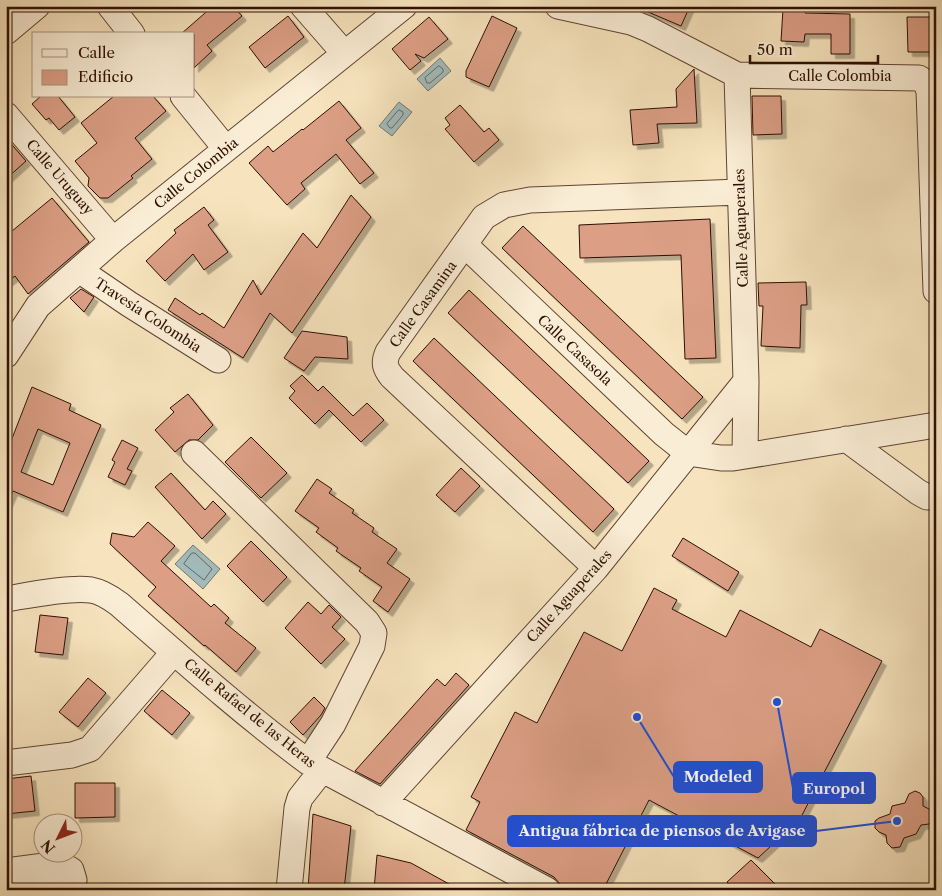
<svg xmlns="http://www.w3.org/2000/svg" width="942" height="896" font-family="'Libre Caslon Text',serif">
<defs>
<filter id="shadow"><feDropShadow dx="4.5" dy="4.5" stdDeviation="0" flood-color="#0004"/></filter>
</defs>
<rect width="100%" height="100%" fill="#f7e4be"/>
<filter id="stains"><feTurbulence type="fractalNoise" baseFrequency=".004" numOctaves="4"/><feColorMatrix values="0 0 0 0 .2 0 0 0 0 .09 0 0 0 0 .02 0 0 0 .5 -.17"/></filter>
<radialGradient id="worn" r=".72"><stop offset=".6" stop-color="#630" stop-opacity="0"/><stop offset="1" stop-color="#630" stop-opacity=".3"/></radialGradient>
<path fill="#a2bcbc" stroke="#737772" d="M440,58L451,71L428,91L417,79Z
M399,102L412,112L392,136L379,126Z
M193,545L220,569L203,589L175,564Z"/>
<g fill="none" stroke-linecap="round" stroke-linejoin="round">
<path stroke="#68665f" stroke-width="1" d="M439,66L443,69V72L430,83H427L425,78Z
M399,110L403,112V115L392,128H390L387,124Z
M192,553H195L212,569L204,580L184,564Z"/>
</g>
<path fill="#dc9f86" stroke="#2d0f02" fill-rule="evenodd" filter="url(#shadow)" d="M213,6H233L242,16L207,45L212,51L194,68V34H181Z
M634,6H690L681,26Z
M783,9L805,10V13L850,14V54H831V34H805L804,42L781,41Z
M288,16L304,37L265,68L249,47Z
M492,16L517,28L489,87L466,77V71Z
M429,17L448,39L424,58L415,54L421,61L410,70L392,49Z
M907,17H934L935,52H908Z
M694,69L697,123L657,124L659,143L633,145L630,110L677,107L676,89Z
M41,96H58L75,117L59,130L49,118L46,120L32,104Z
M114,96H153L166,111L135,138L152,159L131,176L133,178L108,198H100L88,186L89,178L75,161L97,143L81,123Z
M752,96H781L782,134L753,135Z
M339,101L361,128L346,140L374,173L360,184L336,154L301,183L305,189L287,205L249,163L268,146L273,152L302,129L303,130Z
M460,105L484,132L489,128L499,140L474,162L445,129L450,125L445,118Z
M6,138L26,161L6,179Z
M351,195L371,217L292,333L270,313L243,358L168,310L175,298L200,315L202,313L224,328L253,280L261,295L303,233L317,248Z
M52,198L89,242L28,294L15,276L6,283V236Z
M204,207L214,220L208,225L228,252L204,270L193,254L165,281L146,261L176,233L174,230Z
M710,219L716,358L685,359L681,255L580,258L579,225Z
M523,226L703,397L682,419L502,248Z
M806,282L807,305H801L800,348L761,346L763,306H759L758,283Z
M81,289L94,297L84,312L70,298Z
M469,290L649,461L628,483L448,313Z
M302,331L347,337L348,359L315,357L304,371L284,358Z
M434,338L614,509L593,532L413,361Z
M302,375L318,391L323,386L353,416L367,403L384,420L361,442L329,410L315,424L289,398L295,391L290,386Z
M32,387L71,404L69,410L101,425L63,512L13,491L6,507V454ZM38,429L70,443L53,485L21,472Z
M188,394L213,425L198,440H189L175,452L155,430L174,412L170,408Z
M251,437L287,473L261,498L225,462Z
M122,440L138,448L127,469L132,471L125,485L108,477L115,462L112,460Z
M461,468L480,486L455,512L436,495Z
M171,473L205,510L213,501L226,514L202,539L155,487Z
M317,479L332,489L329,493L354,510L352,513L374,528L372,532L397,549L387,563L410,579L388,612L373,601L382,587L359,571L361,568L336,551L338,548L316,532L319,528L295,511Z
M148,522L175,546L161,561L211,607L214,604L229,618L225,623L256,648L236,672L205,645L204,646L148,596L156,587L110,544L112,533L134,537Z
M683,538L739,572L728,591L672,556Z
M251,541L287,577L263,602L227,566Z
M654,588L677,600L672,609L726,637L740,610L811,647L820,629L882,661L800,819L758,858L649,800L603,890H570L560,884L554,877L466,830L480,802L471,797L515,712L537,723L584,632L622,651Z
M308,602L321,614L329,605L341,617L332,627L345,639L321,664L285,628Z
M40,615L68,618L63,655L35,652Z
M456,673L469,685L380,784L355,771L437,679L445,686Z
M88,678L106,693L78,727L59,712Z
M162,690L190,713L172,735L144,711Z
M314,697L325,708L321,715L303,735L290,722Z
M31,776L35,811L6,814V779Z
M75,783H115V817L75,818Z
M915,791L920,793L923,797V806L933,811L935,816L934,821L929,824L921,825L916,834L904,838L900,847L892,848L887,843L886,835L879,832L875,828V821L879,818L890,814L892,806L905,803L909,794Z
M313,814L351,826L344,890H308Z
M377,855L411,863L460,890H374Z
M751,860L781,890H733L727,882Z"/>
<g fill="none" stroke-linecap="round" stroke-linejoin="round">
<defs>
<path id="minor" d="M110,6L132,34
M303,6L344,53
M558,6L631,22L648,29L737,75L919,78L926,83L929,91L936,291
M6,32L37,6
M737,75L746,381L745,455
M183,96L226,149
M6,115L113,240
M465,245L664,434L688,453L721,458H733L936,425
M79,270L129,304L218,360
M6,355L38,306L113,240L404,6
M846,439L918,492L927,497L936,495
M194,453L367,622L374,633L372,646L333,724L308,762
M596,568L392,377C385,368 383,363 388,352L484,217L504,205L530,200L740,192
M6,599C30,595 69,587 91,590C102,592 111,598 119,604C181,658 242,713 308,762L547,890
M6,763L72,755L90,749L174,652
M383,803L596,568L746,381
M6,871L60,864L71,870L74,880L67,888L56,889L6,876
M289,890L297,808L300,798L322,770"/>
</defs>
<use href="#minor" stroke="#604431" stroke-width="27"/>
<use href="#minor" stroke="#faedd5" stroke-width="25"/>
</g>
<g text-anchor="middle" stroke-width="4" stroke-linejoin="round" paint-order="stroke">
<g font-size="14" fill="#2d0f02" stroke="#faedd5">
<text x="840" y="81">Calle Colombia</text>
<text transform="translate(196 173) rotate(-39)" y="5">Calle Colombia</text>
<text transform="translate(60 177) rotate(49)" y="5">Calle Uruguay</text>
<text transform="translate(741 228) rotate(-92)" y="5">Calle Aguaperales</text>
<text transform="translate(423 304) rotate(-54)" y="5">Calle Casamina</text>
<text transform="translate(148 315) rotate(33)" y="5">Travesía Colombia</text>
<text transform="translate(575 350) rotate(43)" y="5">Calle Casasola</text>
<text transform="translate(569 596) rotate(-48)" y="5">Calle Aguaperales</text>
<text transform="translate(250 713) rotate(39)" y="5">Calle Rafael de las Heras</text>
</g>
</g>
<path fill="none" stroke="#1d4ed8" stroke-width="2" d="M637 717L674 777M777 702L793 788M897 821L816 831"/>
<g fill="#1d4ed8" stroke="#faedd5" stroke-width="2">
<circle cx="637" cy="717" r="5"/>
<circle cx="777" cy="702" r="5"/>
<circle cx="897" cy="821" r="5"/>
</g>
<g fill="#1d4ed8" stroke="#1d4ed8" stroke-width="2">
<rect x="674" y="762" width="88" height="30" rx="5"/>
<rect x="793" y="773" width="82" height="30" rx="5"/>
<rect x="508" y="816" width="308" height="30" rx="5"/>
</g>
<g font-size="15" text-anchor="middle" font-weight="bold" fill="#fff">
<text x="718" y="782">Modeled</text>
<text x="834" y="794">Europol</text>
<text x="662" y="836">Antigua fábrica de piensos de Avigase</text>
</g>
<rect width="942" height="896" fill="none" stroke="#f7e4be" stroke-width="25"/>
<rect x="8" y="8" width="927" height="881" fill="none" stroke="#2d0f02" stroke-width="2.5"/>
<rect x="12" y="12" width="917" height="871" fill="none" stroke="#2d0f02"/>
<rect x="32" y="32" width="162" height="65" fill="#faedd5" stroke="#a89481"/>
<rect x="42" y="49" width="25" height="8" fill="#faedd5" stroke="#a89481"/>
<text x="78" y="58" font-size="15" fill="#2d0f02">Calle</text>
<rect x="42" y="70" width="25" height="15" fill="#dc9f86" stroke="#a89481"/>
<text x="78" y="82" font-size="15" fill="#2d0f02">Edificio</text>
<g transform="translate(58 838) rotate(228)"><circle r="24" fill="#faedd5" stroke="#a89481"/>
<path d="M0-4L9 19L0 12L-9 19Z" fill="#8f2418"/>
<text y="-8" font-size="14" font-weight="bold" text-anchor="middle" fill="#2d0f02">N</text>
</g>
<path d="M750 55v8h128v-8" fill="none" stroke="#2d0f02" stroke-width="2.5"/>
<text x="757" y="55" font-size="15" fill="#2d0f02" stroke="#faedd5" stroke-width="4" paint-order="stroke">50 m</text>
<rect width="100%" height="100%" filter="url(#stains)"/>
<rect width="100%" height="100%" fill="url(#worn)"/>
</svg>
